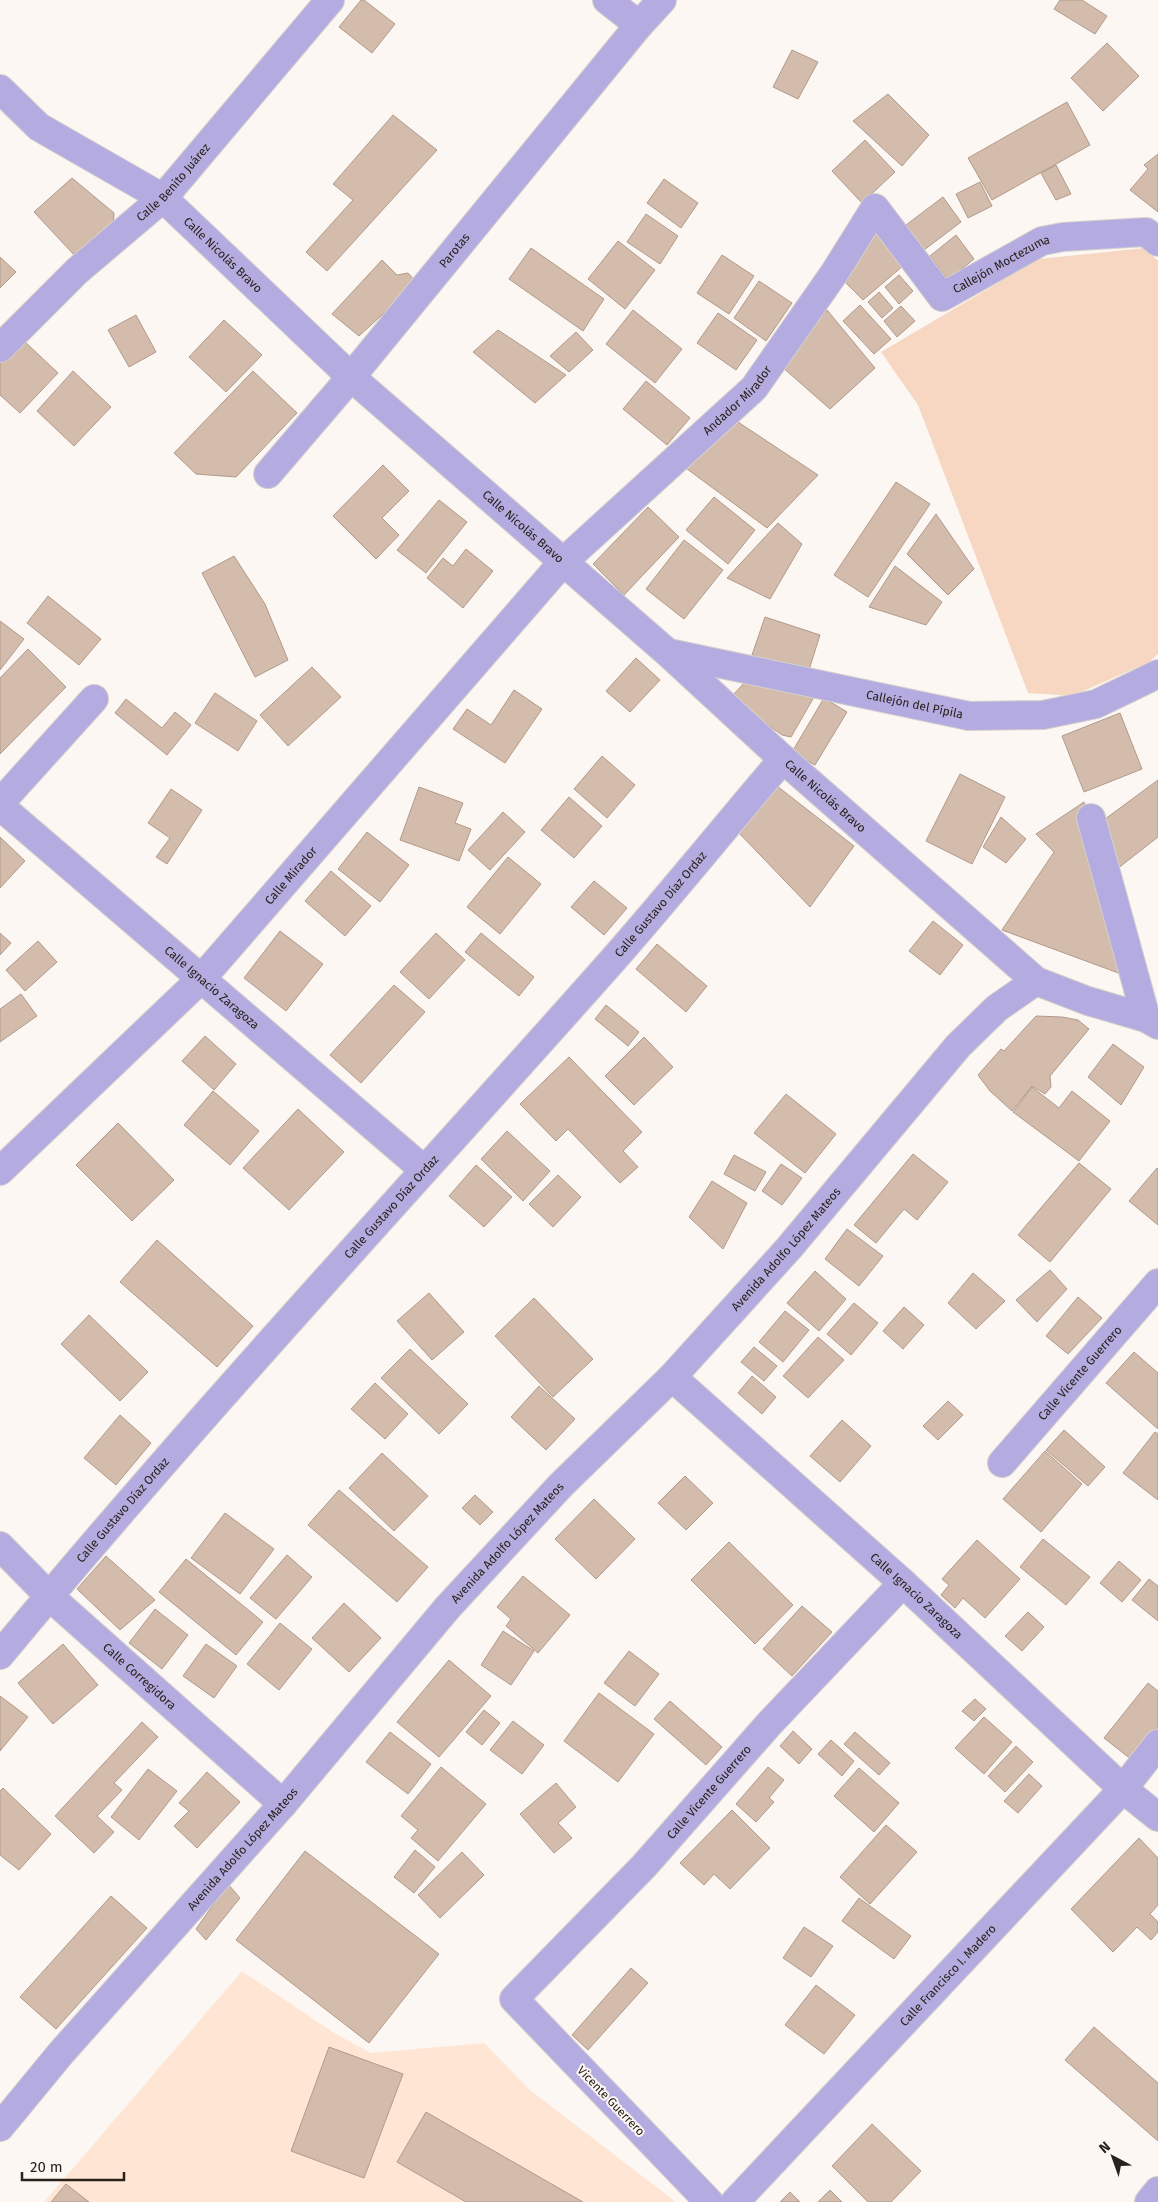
<svg xmlns="http://www.w3.org/2000/svg" width="1158" height="2202" font-family="'Fira Sans',sans-serif">
<rect width="100%" height="100%" fill="#fcf7f3"/>
<path fill="#ffe6d4" d="M242,1971L334,2033L371,2053L484,2043L530,2090L676,2202H44Z"/>
<path fill="#f7d7c1" d="M1145,248L1158,261V654L1149,662L1072,696L1028,693L918,405L881,352L1039,259Z"/>
<path fill="#d4bcac" stroke="#b19a8a" d="M361,0H364L395,24L372,53L339,27Z
M1060,0H1082L1107,16L1095,34L1054,9Z
M1107,43L1139,76L1103,111L1071,78Z
M792,50L818,62L798,99L773,87Z
M888,94L929,135L902,166L853,121Z
M1067,102L1090,145L992,200L968,158Z
M393,115L437,150L327,271L306,252L353,200L333,184Z
M865,140L895,172L862,203L832,171Z
M1158,154V212L1130,190L1148,169L1144,165Z
M1056,165L1071,194L1056,200L1041,173Z
M72,178L114,213L113,231L76,257L34,212Z
M664,179L698,203L681,228L647,203Z
M980,182L992,206L968,218L956,194Z
M943,197L961,222L924,250L906,225Z
M646,214L678,236L660,264L627,242Z
M870,224L904,265L863,300L838,275Z
M956,235L974,259L948,280L930,256Z
M618,241L655,270L625,309L588,279Z
M531,248L604,299L583,331L509,279Z
M722,255L754,276L729,314L697,293Z
M0,257L16,272L0,288Z
M382,260L397,275L408,273L417,283L359,336L332,314Z
M899,275L913,291L899,304L885,287Z
M759,281L792,303L766,341L734,318Z
M879,292L893,308L882,318L868,302Z
M860,305L891,339L874,354L843,321Z
M901,306L915,321L897,337L884,321Z
M633,310L682,349L655,383L606,344Z
M827,310L875,368L830,409L781,366Z
M718,313L757,340L736,370L697,343Z
M136,315L156,352L129,367L108,330Z
M224,320L262,355L226,392L189,357Z
M498,330L566,375L535,403L473,352Z
M576,332L593,350L569,372L550,356Z
M22,339L58,373L20,413L0,395V362Z
M73,371L111,407L74,446L37,411Z
M253,371L297,413L236,477L196,474L174,453Z
M646,381L690,418L667,445L623,409Z
M732,418L818,475L767,528L683,466Z
M383,465L409,491L382,518L399,535L376,559L333,516Z
M896,482L930,504L868,597L834,575Z
M714,497L755,530L728,564L686,530Z
M439,500L467,522L426,573L397,550Z
M648,507L679,537L624,595L593,564Z
M936,514L974,569L948,595L907,554Z
M778,523L802,544L770,599L727,578Z
M684,540L723,570L684,619L646,589Z
M466,549L493,571L463,608L427,578L443,558L453,566Z
M234,556L265,604L288,660L255,677L202,573Z
M895,566L942,602L926,625L869,607Z
M48,596L101,639L79,665L27,623Z
M765,617L820,635L808,673L752,655Z
M0,621L24,639L0,670Z
M28,649L66,687L0,754V678Z
M636,658L660,680L630,712L606,691Z
M312,667L341,697L288,746L260,715Z
M748,679L814,697L791,737L782,735L730,698Z
M514,690L542,709L505,763L453,729L467,709L491,725Z
M215,693L257,721L238,751L195,723Z
M824,698L847,712L815,765L792,752Z
M126,699L162,728L175,712L191,725L167,755L115,713Z
M1120,713L1142,769L1084,792L1062,736Z
M602,756L635,785L607,818L574,789Z
M960,774L1005,797L972,864L926,841Z
M1158,780V837L1117,869L1101,822Z
M777,786L854,846L810,907L738,832Z
M419,787L463,803L455,823L471,829L459,861L400,840Z
M171,789L202,810L167,864L156,857L170,838L148,823Z
M569,797L602,826L574,858L541,830Z
M1084,802L1132,978L1002,930L1054,852L1036,834Z
M503,812L525,832L490,870L468,850Z
M1001,817L1026,839L1006,863L983,847Z
M367,832L409,865L380,902L338,869Z
M0,837L25,861L0,888Z
M508,857L541,884L500,934L467,907Z
M331,871L371,906L345,936L305,901Z
M594,881L627,908L604,935L571,907Z
M933,921L963,945L940,975L909,951Z
M280,931L323,964L286,1011L244,978Z
M0,933L11,943L0,955Z
M436,933L465,960L429,999L400,972Z
M481,933L534,977L519,996L465,952Z
M38,941L57,962L25,991L6,970Z
M657,944L707,986L686,1012L636,969Z
M394,985L425,1012L361,1083L330,1055Z
M21,994L37,1016L0,1042V1009Z
M606,1005L639,1032L628,1046L595,1019Z
M1036,1016L1062,1017L1078,1020L1089,1029L1050,1076L1051,1087L1045,1094L1032,1086L1012,1111L990,1091L978,1075L1001,1049L1004,1051Z
M205,1036L236,1064L214,1090L182,1061Z
M644,1037L673,1067L634,1105L605,1076Z
M1113,1044L1144,1067L1121,1105L1088,1077Z
M569,1057L642,1132L623,1151L638,1167L620,1183L568,1129L556,1141L520,1104Z
M1032,1087L1059,1108L1072,1091L1110,1121L1079,1161L1013,1112Z
M213,1091L259,1131L230,1165L184,1125Z
M786,1094L836,1134L805,1173L754,1133Z
M298,1109L344,1152L289,1210L243,1168Z
M118,1123L174,1180L132,1221L76,1165Z
M507,1131L550,1171L523,1201L481,1159Z
M913,1154L948,1182L917,1220L904,1209L876,1243L854,1225Z
M734,1155L766,1172L755,1191L724,1174Z
M1079,1163L1111,1189L1050,1262L1018,1235Z
M781,1164L802,1178L782,1205L762,1191Z
M476,1165L512,1197L484,1227L449,1196Z
M1157,1168L1158,1169V1225L1129,1201Z
M558,1175L581,1197L553,1227L529,1204Z
M712,1181L747,1203L723,1249L689,1217Z
M847,1229L883,1256L859,1286L825,1259Z
M157,1240L253,1326L217,1367L120,1282Z
M1050,1270L1067,1289L1037,1322L1016,1300Z
M815,1271L846,1299L819,1331L787,1303Z
M973,1273L1005,1301L976,1329L948,1303Z
M429,1293L464,1332L432,1360L397,1321Z
M1078,1297L1102,1318L1068,1354L1046,1336Z
M534,1298L593,1359L553,1397L495,1336Z
M854,1303L878,1323L851,1355L827,1334Z
M904,1307L924,1325L903,1349L883,1331Z
M785,1311L809,1330L783,1362L759,1342Z
M89,1315L148,1372L120,1401L61,1344Z
M818,1337L844,1360L808,1398L783,1376Z
M754,1347L777,1366L764,1381L741,1362Z
M410,1349L468,1404L439,1434L381,1378Z
M1134,1352L1158,1373V1429L1106,1383Z
M752,1376L776,1397L762,1414L738,1393Z
M375,1383L408,1414L385,1439L351,1409Z
M539,1386L575,1419L546,1450L511,1417Z
M948,1401L963,1415L938,1440L923,1426Z
M120,1415L151,1443L116,1485L84,1458Z
M842,1420L871,1446L840,1482L810,1456Z
M1064,1430L1105,1467L1088,1486L1046,1450Z
M1155,1432L1158,1434V1500L1123,1473Z
M1045,1451L1082,1484L1041,1532L1003,1499Z
M382,1453L428,1496L394,1531L349,1488Z
M685,1476L713,1503L686,1530L658,1503Z
M339,1490L428,1567L397,1602L308,1525Z
M475,1495L493,1512L480,1525L462,1508Z
M594,1499L635,1539L596,1579L555,1539Z
M225,1513L274,1549L240,1594L191,1558Z
M1043,1539L1090,1577L1066,1605L1020,1567Z
M977,1540L1020,1579L985,1618L963,1598L955,1608L941,1595L949,1585L942,1579Z
M729,1542L793,1605L755,1644L691,1580Z
M287,1555L312,1577L276,1619L250,1598Z
M106,1556L155,1600L120,1630L77,1589Z
M186,1559L263,1622L236,1655L159,1592Z
M1119,1561L1141,1580L1122,1602L1100,1583Z
M523,1576L570,1615L538,1653L506,1626L511,1619L497,1607Z
M1149,1579L1158,1586V1621L1132,1600Z
M344,1603L381,1638L349,1672L312,1638Z
M802,1606L832,1632L792,1676L763,1649Z
M155,1609L188,1635L162,1669L129,1643Z
M1028,1612L1044,1627L1022,1651L1005,1636Z
M280,1623L312,1649L279,1690L247,1664Z
M503,1631L534,1651L511,1685L481,1665Z
M63,1644L98,1685L53,1724L18,1683Z
M206,1644L237,1666L214,1698L183,1676Z
M629,1651L659,1674L635,1706L604,1683Z
M449,1660L491,1696L439,1757L397,1722Z
M1148,1683L1158,1691V1727L1132,1760L1104,1738Z
M599,1693L654,1734L618,1782L564,1741Z
M0,1696L28,1717L0,1751Z
M975,1699L986,1709L974,1721L962,1711Z
M670,1701L722,1747L706,1765L654,1719Z
M484,1710L500,1723L482,1745L466,1732Z
M984,1717L1012,1742L984,1774L955,1748Z
M513,1721L544,1745L522,1774L490,1750Z
M142,1722L158,1737L114,1783L122,1790L97,1816L114,1832L94,1853L55,1816Z
M793,1731L812,1749L799,1764L780,1746Z
M390,1732L431,1764L408,1794L366,1762Z
M855,1732L890,1763L879,1775L844,1744Z
M831,1740L854,1761L842,1776L818,1754Z
M1016,1746L1033,1762L1005,1792L988,1776Z
M441,1767L486,1804L438,1861L411,1838L418,1830L401,1816Z
M768,1767L784,1780L769,1798L774,1802L756,1822L736,1804Z
M859,1768L899,1803L874,1832L834,1796Z
M148,1769L177,1791L139,1840L111,1817Z
M207,1772L240,1802L197,1848L174,1826L189,1811L179,1803Z
M1029,1774L1042,1786L1018,1813L1004,1801Z
M556,1783L576,1807L558,1823L572,1838L554,1853L520,1814Z
M3,1788L51,1834L19,1870L0,1855V1791Z
M732,1810L770,1848L730,1889L714,1874L704,1885L680,1863Z
M886,1825L917,1852L870,1904L840,1877Z
M1139,1838L1158,1858V1905L1150,1914L1158,1922V1932L1151,1940L1137,1927L1113,1952L1071,1909Z
M415,1850L435,1867L414,1893L394,1877Z
M305,1851L439,1954L369,2043L236,1940Z
M462,1852L484,1875L440,1918L418,1895Z
M228,1884L240,1898L206,1940L196,1929Z
M111,1896L147,1928L56,2029L20,1997Z
M859,1898L911,1936L894,1959L842,1921Z
M804,1927L833,1946L811,1977L783,1958Z
M631,1968L648,1983L588,2050L572,2035Z
M816,1985L855,2015L824,2054L785,2025Z
M1094,2027L1158,2083V2141L1065,2060Z
M329,2047L403,2074L364,2178L291,2151Z
M426,2112L583,2202H466L397,2162Z
M872,2124L921,2171L891,2202H868L832,2166Z
M66,2184L89,2202H51Z
M830,2190L842,2202H818Z
M790,2192L800,2202H780Z"/>
<g fill="none" stroke-linecap="round" stroke-linejoin="round">
<defs>
<g id="minor">
<path d="M607,0L639,25"/>
<path id="s1" d="M0,89L39,127L163,198L351,377L668,653L783,759L1036,981"/>
<path id="s2" d="M0,348L77,271L163,198L330,0"/>
<path id="s3" d="M268,474L351,377L639,25L662,0"/>
<path id="s4" d="M669,653L969,716L1043,715L1096,704L1158,674"/>
<path d="M0,803L94,699"/>
<path id="s5" d="M0,806L423,1169"/>
<path d="M1091,818L1146,1018"/>
<path id="s6" d="M0,1171L202,978L563,562L754,388L835,272L875,208L942,297L1042,241L1063,237L1146,232L1158,242"/>
<path id="s7" d="M672,1377L903,1583L1123,1789L1158,1817"/>
<path id="s8" d="M1002,1463L1158,1283"/>
<path id="s9" d="M0,1546L49,1596L283,1804"/>
<path id="s10" d="M0,1655C197,1417 408,1191 613,960C671,894 726,826 783,759"/>
<path id="s11" d="M709,2202L514,1999L644,1866L769,1724L903,1583"/>
<path id="s12" d="M735,2202L1123,1789L1158,1744"/>
<path d="M1149,2202L1158,2191"/>
</g>
<g id="tertiary">
<path id="s13" d="M0,2127L61,2053L283,1804L448,1607L561,1485L672,1377L789,1248L958,1046L997,1008L1036,981L1088,1001L1146,1018L1158,1025"/>
</g>
</defs>
<use href="#minor" stroke="#d6d0cc" stroke-width="30"/>
<use href="#tertiary" stroke="#d6d0cc" stroke-width="30"/>
<use href="#minor" stroke="#b4ace0" stroke-width="28"/>
<use href="#tertiary" stroke="#b4ace0" stroke-width="28"/>
</g>
<g text-anchor="middle" stroke-width="4" stroke-linejoin="round" paint-order="stroke">
<g font-size="12" fill="#2a211b" stroke="#fcf7f3">
<text dy="4" stroke="none"><textPath href="#s2" startOffset="240">Calle Benito Juárez</textPath></text>
<text dy="4" stroke="none"><textPath href="#s3" startOffset="291">Parotas</textPath></text>
<text dy="4" stroke="none"><textPath href="#s1" startOffset="280">Calle Nicolás Bravo</textPath></text>
<text dy="4" stroke="none"><textPath href="#s6" startOffset="1485">Callejón Moctezuma</textPath></text>
<text dy="4" stroke="none"><textPath href="#s6" startOffset="1068">Andador Mirador</textPath></text>
<text dy="4" stroke="none"><textPath href="#s1" startOffset="685">Calle Nicolás Bravo</textPath></text>
<text dy="4" stroke="none"><textPath href="#s4" startOffset="251">Callejón del Pípila</textPath></text>
<text dy="4" stroke="none"><textPath href="#s1" startOffset="1090">Calle Nicolás Bravo</textPath></text>
<text dy="4" stroke="none"><textPath href="#s6" startOffset="415">Calle Mirador</textPath></text>
<text dy="4" stroke="none"><textPath href="#s10" startOffset="1000">Calle Gustavo Díaz Ordaz</textPath></text>
<text dy="4" stroke="none"><textPath href="#s5" startOffset="279">Calle Ignacio Zaragoza</textPath></text>
<text dy="4" stroke="none"><textPath href="#s10" startOffset="595">Calle Gustavo Díaz Ordaz</textPath></text>
<text dy="4" stroke="none"><textPath href="#s13" startOffset="1179">Avenida Adolfo López Mateos</textPath></text>
<text dy="4" stroke="none"><textPath href="#s8" startOffset="119">Calle Vicente Guerrero</textPath></text>
<text dy="4" stroke="none"><textPath href="#s10" startOffset="190">Calle Gustavo Díaz Ordaz</textPath></text>
<text dy="4" stroke="none"><textPath href="#s13" startOffset="774">Avenida Adolfo López Mateos</textPath></text>
<text dy="4" stroke="none"><textPath href="#s7" startOffset="328">Calle Ignacio Zaragoza</textPath></text>
<text dy="4" stroke="none"><textPath href="#s9" startOffset="191">Calle Corregidora</textPath></text>
<text dy="4" stroke="none"><textPath href="#s11" startOffset="566">Calle Vicente Guerrero</textPath></text>
<text dy="4" stroke="none"><textPath href="#s13" startOffset="369">Avenida Adolfo López Mateos</textPath></text>
<text dy="4" stroke="none"><textPath href="#s12" startOffset="311">Calle Francisco I. Madero</textPath></text>
<text transform="translate(611 2101) rotate(46)" y="4">Vicente Guerrero</text>
</g>
</g>
<g transform="translate(1113 2157) rotate(319)" stroke="#fcf7f3" stroke-width="4" paint-order="stroke">
<path d="M0-4L9 19L0 12L-9 19Z" fill="#2a211b"/>
<text y="-8" font-size="14" font-weight="bold" text-anchor="middle" fill="#2a211b">N</text>
</g>
<path d="M22 2172v8h102v-8" fill="none" stroke="#2a211b" stroke-width="2.5"/>
<text x="30" y="2172" font-size="15" fill="#2a211b" stroke="#fcf7f3" stroke-width="4" paint-order="stroke">20 m</text>
</svg>
